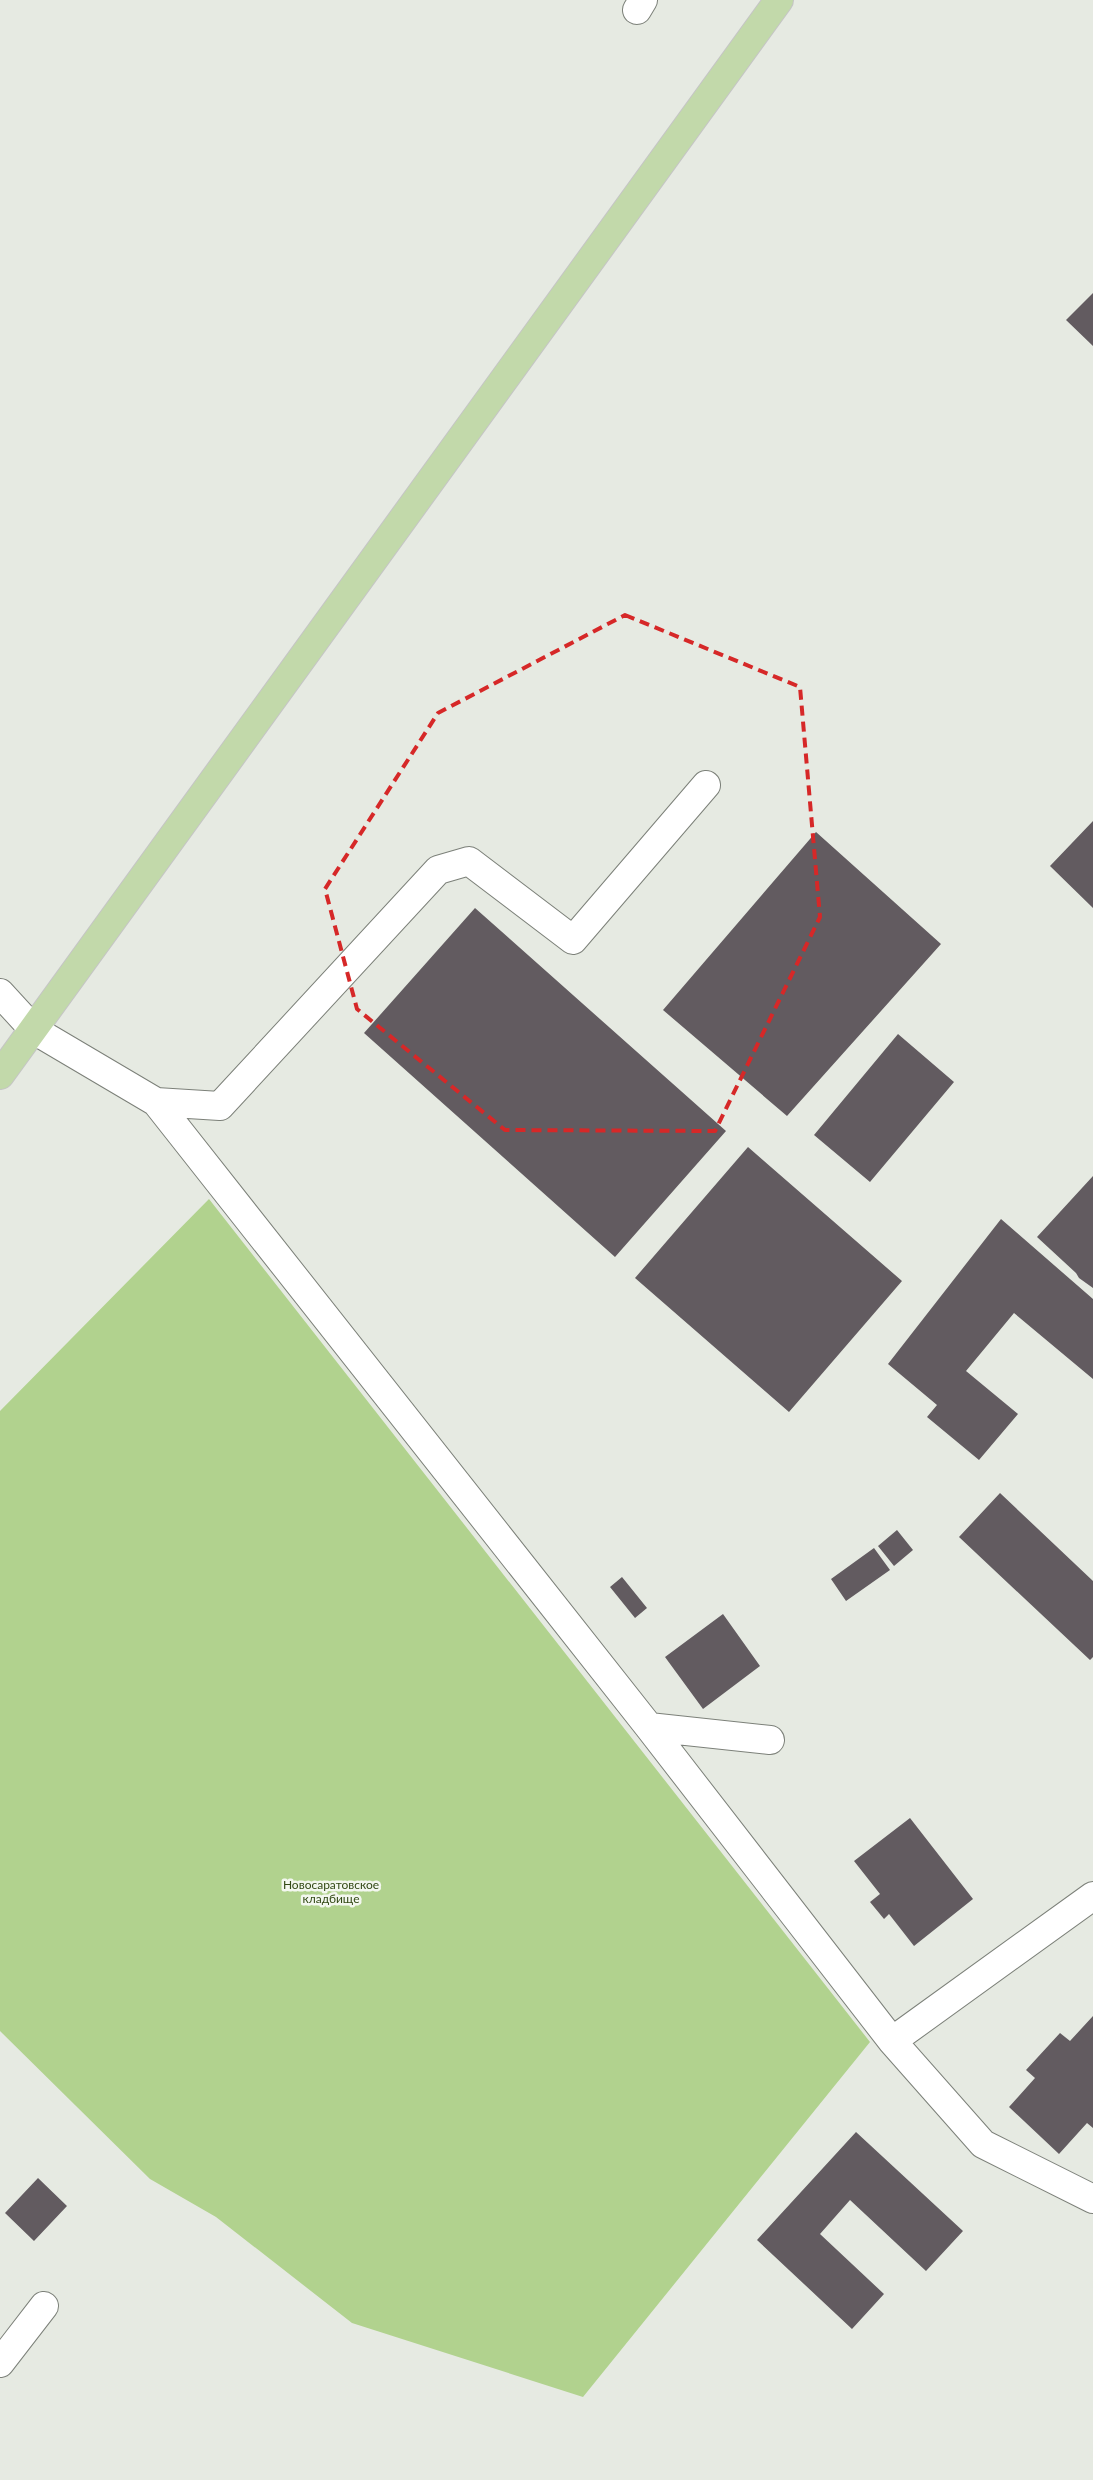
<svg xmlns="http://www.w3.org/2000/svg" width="1093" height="2480" font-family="Lato,sans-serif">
<rect width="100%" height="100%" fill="#e6eae2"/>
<path fill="#b1d28e" d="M209,1199L870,2042L583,2397L352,2323L216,2217L150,2179L0,2031V1411Z"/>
<path fill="#625b60" d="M1093,293V346L1066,320Z
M1093,821V908L1050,866Z
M816,832L941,944L787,1116L663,1010Z
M475,908L726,1131L615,1257L364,1033Z
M898,1034L954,1082L870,1182L814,1135Z
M748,1147L902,1281L789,1412L635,1278Z
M1093,1176V1288L1079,1278L1076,1273L1037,1237Z
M1001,1219L1093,1299V1379L1014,1313L966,1371L1018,1414L979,1460L927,1417L937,1405L888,1364Z
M1000,1493L1093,1581V1657L1090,1660L959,1537Z
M897,1530L913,1550L894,1566L878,1546Z
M874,1548L890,1570L846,1601L831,1579Z
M622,1577L647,1608L635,1618L610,1587Z
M723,1614L760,1666L703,1709L665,1657Z
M910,1818L973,1899L914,1946L889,1914L884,1919L870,1902L880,1894L854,1861Z
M1093,2016V2128L1087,2123L1059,2154L1009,2107L1035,2078L1026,2070L1060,2033L1070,2041Z
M856,2132L963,2231L926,2271L850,2200L820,2234L884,2294L852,2329L757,2240Z
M38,2178L67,2206L34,2241L5,2213Z"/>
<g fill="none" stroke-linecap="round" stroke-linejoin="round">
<defs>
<path id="minor" d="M637,10L643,0
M0,993L34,1030L156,1102L649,1727L892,2041L983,2144L1093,2199
M156,1102L220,1106L438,870L469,861L573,940L706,785
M649,1727L770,1740
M892,2041L1093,1896
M0,2363L44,2306"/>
<path id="major" d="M0,1075L779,0"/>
</defs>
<use href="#minor" stroke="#7c8079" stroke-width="30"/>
<use href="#major" stroke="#c5c5c5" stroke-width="30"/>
<use href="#minor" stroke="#fff" stroke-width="28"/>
<use href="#major" stroke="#c2d9aa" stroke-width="28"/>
</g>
<path fill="none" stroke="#d62828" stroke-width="4" stroke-dasharray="10 6" stroke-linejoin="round" d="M625,615L800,687L820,917L715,1131L505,1130L357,1009L325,889L438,713Z"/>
<g text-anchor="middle" stroke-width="5" stroke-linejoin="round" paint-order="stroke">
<g font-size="12" fill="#324915" stroke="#f3f7ef">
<text x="331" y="1889">Новосаратовское<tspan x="331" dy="14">кладбище</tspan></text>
</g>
</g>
</svg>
